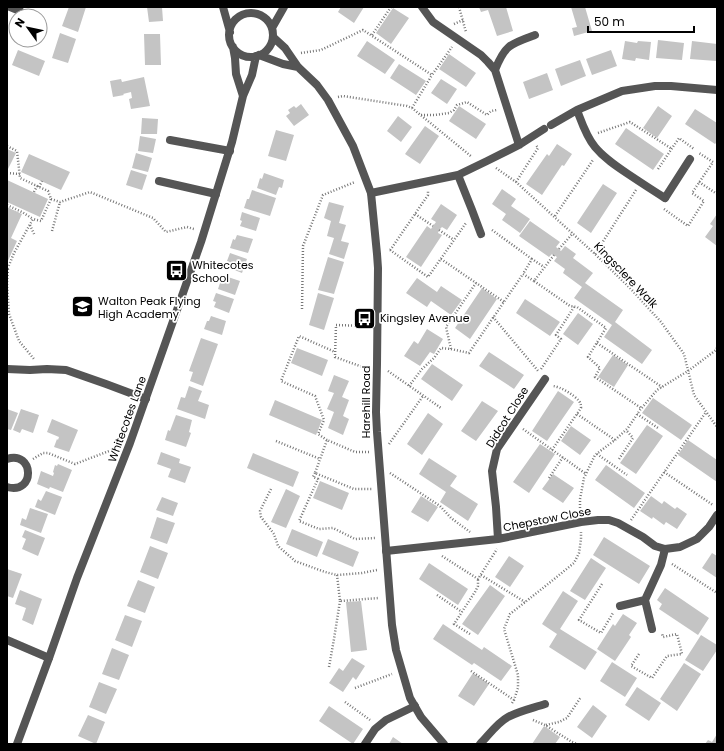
<svg xmlns="http://www.w3.org/2000/svg" width="724" height="751" font-family="Poppins,sans-serif">
<rect width="100%" height="100%" fill="#fff"/>
<path fill="#c4c4c4" d="M69,7H86L78,32L62,26Z
M147,7H162L163,21L149,22Z
M341,7H364L354,23L338,12Z
M479,7H506L513,31L497,36L488,10L481,12Z
M571,7H585L592,31L574,36L572,28L577,27Z
M393,8L409,18L391,44L376,33Z
M60,33L76,39L68,63L52,58Z
M144,34H160L161,65H145Z
M658,40L684,43L682,60L656,58Z
M367,41L395,60L385,74L357,56Z
M625,41L637,43L638,41L651,42L649,60L636,58L635,61L622,59Z
M692,41L717,44L716,61L690,59Z
M18,50L45,61L39,76L12,65Z
M611,50L617,66L592,75L586,59Z
M449,54L476,73L466,87L439,69Z
M580,60L586,76L561,86L555,69Z
M399,64L426,81L416,95L390,78Z
M547,73L553,90L529,99L523,82Z
M144,77L150,106L131,109L129,99L132,98L131,92L123,94L124,95L113,97L110,81L121,79L122,82Z
M441,79L457,89L447,104L431,93Z
M301,104L309,115L294,126L286,116L290,113L288,110L294,106L296,108Z
M459,106L486,124L476,139L449,121Z
M658,106L672,116L657,138L643,128Z
M695,109L717,123V142L715,144L685,124Z
M398,116L412,127L401,142L387,131Z
M142,118L158,119L157,134H141Z
M425,126L439,136L420,164L405,154Z
M626,128L664,154L653,170L615,144Z
M276,130L294,135L286,161L268,156Z
M140,136L156,139L153,153L138,151Z
M557,144L572,154L564,166L562,165L542,195L526,184L547,154L549,156Z
M7,149L16,153L7,171Z
M136,153L152,158L148,172L132,168Z
M29,154L70,172L61,190L21,172Z
M131,170L147,175L142,190L126,185Z
M264,173L284,180L282,188L279,187L276,195L257,188L260,178L262,179Z
M7,180L48,199L40,217L7,202Z
M603,184L617,193L591,233L577,223Z
M502,189L516,199L511,206L530,219L520,233L502,220L506,214L492,204Z
M252,190L276,198L270,216L244,208L247,199H249Z
M329,202L344,206L339,223L346,225L341,241L349,243L344,259L329,254L334,238L327,236L331,221L324,218Z
M441,204L457,215L447,230L442,227L439,230L438,233L442,235L421,267L406,257L427,226L431,229L433,226L436,222L431,219Z
M7,207L22,214L11,238L17,241L7,263Z
M242,212L260,218L256,231L240,226L242,221L240,220Z
M717,214V246L705,237L713,226L710,224Z
M530,221L560,242L556,247L561,251L565,246L576,254L573,258L593,273L585,283L623,310L615,322L652,350L642,364L604,337L612,325L574,298L582,287L563,273L565,269L554,261L557,257L552,254L549,257L519,236Z
M237,235L253,239L248,253L230,248L233,239L235,240Z
M230,253L247,259L242,273L227,267L229,262L227,261Z
M328,257L344,262L334,294L318,290Z
M225,276L240,281L235,295L218,289L221,280L223,281Z
M417,278L437,292L441,286L462,300L451,315L431,301L427,307L406,293Z
M482,288L497,299L470,339L455,328Z
M216,293L234,299L229,313L214,307L216,302L213,301Z
M318,293L334,298L324,330L309,325Z
M525,299L560,322L550,336L516,313Z
M578,313L593,324L578,345L563,334Z
M211,316L226,321L222,335L204,329L207,321H209Z
M427,329L443,339L434,354L430,352L420,366L404,356L414,341L418,344Z
M201,338L218,344L203,386L190,381L193,372L189,371Z
M297,348L328,360L322,376L291,363Z
M489,352L524,375L514,389L479,366Z
M613,355L628,365L614,387L598,377Z
M432,364L463,385L452,401L421,379Z
M334,375L349,381L342,397L349,400L343,416L349,419L343,435L328,428L334,412L327,409L334,393L328,391Z
M189,386L202,391L198,401L209,405L205,419L177,409L181,397L185,398Z
M558,391L574,402L547,441L532,431Z
M653,398L692,425L681,440L642,413Z
M275,400L322,420L316,435L269,415Z
M482,401L498,411L476,441L461,431Z
M7,409L18,413L11,430L7,429Z
M21,409L39,415L33,433L22,429L20,433L13,430Z
M428,413L443,424L422,455L407,444Z
M176,415L192,420L189,432L191,433L186,447L165,440L168,430L170,431Z
M52,419L78,430L69,452L54,447L57,439L58,440L59,437L47,432Z
M647,425L663,436L636,474L620,463Z
M571,426L591,440L580,455L561,441Z
M688,440L717,460V482L678,455Z
M540,444L555,454L529,493L513,482Z
M161,452L180,459L179,463L191,467L185,483L168,477L171,469L157,464Z
M253,453L299,472L293,487L247,468Z
M429,458L457,476L450,486L478,504L468,521L440,502L446,492L419,474Z
M58,464L72,470L63,492L50,487L49,489L37,484L41,471L53,476L54,473L53,472L55,465L57,466Z
M606,465L645,493L634,508L595,480Z
M553,474L574,488L563,503L542,489Z
M320,481L349,493L342,510L313,498Z
M286,489L300,496L286,528L271,522Z
M46,491L62,497L55,515L35,507L38,499L41,501Z
M421,496L438,507L428,522L411,512Z
M651,496L662,504L664,501L675,509L677,507L687,514L677,529L666,522L664,525L653,517L652,519L640,511Z
M162,497L178,503L173,516L156,510Z
M30,508L48,514L41,533L20,525L22,518L26,520Z
M157,517L175,523L167,544L150,538Z
M292,529L323,542L317,557L286,544Z
M25,530L45,538L38,556L22,549L26,539L22,537Z
M604,537L650,566L639,584L593,555Z
M328,539L359,552L353,567L322,554Z
M150,546L168,553L158,579L140,572Z
M712,553L717,556V578L702,568Z
M509,556L524,566L510,587L495,577Z
M591,558L606,568L585,600L570,591Z
M429,563L468,589L458,605L419,579Z
M7,569L22,574L13,598L7,596Z
M138,580L155,587L145,613L127,606Z
M490,585L505,596L478,635L462,624Z
M665,588L709,618L698,635L659,609L662,604L657,600Z
M20,590L42,599L33,625L22,620L26,608L15,604Z
M563,591L578,601L560,629L597,652L585,670L549,647L557,634L542,624Z
M361,601L367,650L351,652L346,602Z
M623,614L637,623L629,635L631,637L615,661L597,649L613,624L615,626Z
M125,615L142,621L132,647L115,640Z
M443,624L482,650L484,647L512,666L501,681L474,663L472,665L433,639Z
M701,635L717,645V650L703,671L685,660Z
M112,648L129,655L119,680L102,674Z
M352,658L365,666L356,680L353,677L343,692L329,683L339,668L343,671Z
M612,662L637,678L625,697L600,681Z
M684,663L701,674L677,711L660,699Z
M473,673L489,684L474,706L458,696Z
M99,682L117,689L106,714L89,707Z
M637,687L661,703L649,721L625,705Z
M593,705L607,716L592,738L577,727Z
M329,706L363,729L353,744L319,721Z
M88,715L105,722L96,744L78,736Z
M544,726L560,737L555,744H532Z
M717,734V744H705L708,740L712,742Z
M393,737L403,744H389Z"/>
<g fill="none" stroke-linecap="round" stroke-linejoin="round">
<path stroke="#777" stroke-width="2.5" stroke-dasharray="1 2" stroke-linecap="butt" d="M459,7L466,32
M454,24L463,20
M372,35L391,7
M301,53L321,50L363,30L432,75L452,47
M338,97L343,96L407,106L412,108L472,157
M412,108L432,75
M421,115H435L449,113L454,110L457,105L467,102L487,115L491,111L497,110
M598,133L630,122L672,149
M7,146L17,151L20,178L48,191L51,199L41,221L33,219L14,253L7,270
M496,168L516,182L595,254L631,289L661,322L684,354L694,395L717,427
M658,169L679,138L694,149
M7,173L20,174
M516,182L538,148L536,145
M699,182L717,194
M39,187L42,181
M34,192L37,186
M51,199L60,202L90,192L153,218L166,232L187,227L194,229
M7,205L22,212L33,219
M664,209L688,226L704,201L692,193L713,162L699,153
M415,214L433,226
M555,216L593,160
M30,225L35,236
M439,230L454,240
M492,230L532,259
M52,231L60,202
M559,249L573,233
M390,250L428,277L466,223
M390,250L391,249L428,195V191
M595,254L636,190
M554,255L534,281L570,306L577,307L606,328L588,357L600,368L595,377L641,408
M441,259L504,302
M8,269L7,283L9,314L19,341L34,359
M534,281L523,274L532,259L544,267
M302,309L303,246L323,195L355,182
M493,317L539,372
M367,326L336,325L335,357L368,369
M597,343L662,387
M451,349L446,327L476,283
M541,369L561,339L556,335L574,307
M388,371L441,408
M409,386L422,369L434,358L441,348L451,349L469,353L523,274
M577,414L615,440
M637,414L658,428
M523,429L586,474
M327,440L318,434L324,420L315,396L281,381L299,336L335,352
M276,441L320,459
M389,444L423,396
M552,450L581,408C581,405 581,404 579,401C574,395 560,386 552,386
M369,452H355L327,440L315,473L354,489H372
M597,454L627,475
M33,459L43,453H48L75,464L117,448
M619,459L633,438L626,430
M664,472L713,505
M315,473L313,477L318,479L299,521L319,529L333,528L355,539L376,538
M390,473L440,506L451,518L470,532
M549,478L563,457
M271,489L260,511L261,517L274,534L278,546L295,561L325,572L337,575L362,573L377,570
M580,511V499L584,478L595,455L615,440L628,428L640,410L657,390L688,371L716,350L717,348
M631,520L706,412
M442,556L478,579L497,549
M672,564L717,593
M337,575L340,601L379,598
M481,575L525,602
M602,584L579,620L601,633L613,613
M437,595L462,612
M470,634L454,624L475,592L478,586V579
M639,654L631,666L652,678L667,656L682,654L677,634L663,637L662,634
M329,667L334,639L340,601
M471,671L514,700
M355,688L392,674
M345,702L370,720
M512,703L514,700L518,688V675L504,629L510,614L548,584L574,563L579,553L581,539V532
M533,720L545,725L572,742L577,744
M546,725L559,722L567,718L581,697"/>
<path stroke="#555" stroke-width="8" d="M170,140L230,151
M159,181L216,194
M665,198L690,159
M7,369L30,370L47,369L66,370L106,384L146,399"/>
<path stroke="#555" stroke-width="8" d="M10,7L20,11
M422,7L433,22L481,55L488,62L495,70L519,145
M495,70C505,45 510,44 535,35
M577,110C582,123 586,136 595,147C604,158 616,166 628,174C640,182 652,190 665,198
M551,125L577,110L622,91L655,86H671L717,90
M458,175L472,210L481,234
M371,193L458,175L487,161L519,145L544,129
M7,459C34,450 36,495 7,487
M498,539L496,507L492,471L497,449L545,379
M386,551L498,539L581,522L598,520H609L618,523L643,537L655,546L665,549L680,547L697,539L709,527L717,515
M620,606L645,600
M652,629L645,600L661,565L665,549
M7,640L49,658
M365,744L375,729L386,720L415,706
M480,744C489,735 497,723 508,717C519,711 533,708 545,704"/>
<path stroke="#555" stroke-width="8" d="M223,7L230,32
M229 35a22 22 0 1 1 44 0a22 22 0 1 1-44 0Z
M272,28L284,7
M273,37L285,48L298,67L317,85L328,100L353,146L371,193L377,254L378,268L377,364L376,412L377,432L392,625L396,650L410,698L421,717L444,744
M233,47L235,58L236,74L243,96
M259,55L283,64L298,67
M17,744L49,658L77,578L130,443L201,242L232,142L243,96L252,75L256,56"/>
</g>
<defs>
<symbol id="bus-square" viewBox="-11 -11 22 22"><rect x="-9" y="-9" width="18" height="18" rx="4" fill="#000" stroke="#fff"/><path d="M-5-6H5V4H4V6H2V4H-2V6H-4V4H-5ZM-3.5-4V0h7V-4ZM-3.5 1.2v1.5H-2V1.2ZM2 1.2v1.5H3.5V1.2Z" fill="#fff"/></symbol>
<symbol id="school-square" viewBox="-11 -11 22 22"><rect x="-9" y="-9" width="18" height="18" rx="4" fill="#000" stroke="#fff"/><path d="M0-5L7-2L0 1L-7-2ZM-4 1L0 2.5L4 1V4Q0 6-4 4Z" fill="#fff"/></symbol>
</defs>
<g fill-rule="evenodd">
<use href="#bus-square" x="164" y="258" width="25" height="25"/>
<use href="#school-square" x="70" y="294" width="25" height="25"/>
<use href="#bus-square" x="352" y="306" width="25" height="25"/>
</g>
<g text-anchor="middle" stroke-width="3.5" stroke-linejoin="round" paint-order="stroke">
<g font-size="11" fill="#000" stroke="#fff" text-anchor="start">
<text x="192" y="269">Whitecotes<tspan x="192" dy="13">School</tspan></text>
<text x="98" y="305">Walton Peak Flying<tspan x="98" dy="13">High Academy</tspan></text>
<text x="380" y="322">Kingsley Avenue</text>
</g>
<g font-size="11" fill="#000" stroke="#fff">
<text transform="translate(626 275) rotate(46)" y="4">Kingsclere Walk</text>
<text transform="translate(366 402) rotate(-90)" y="4">Harehill Road</text>
<text transform="translate(507 417) rotate(-58)" y="4">Didcot Close</text>
<text transform="translate(127 419) rotate(-70)" y="4">Whitecotes Lane</text>
<text transform="translate(547 519) rotate(-11)" y="4">Chepstow Close</text>
</g>
</g>
<rect width="724" height="751" fill="none" stroke="#000000" stroke-width="16"/>
<g transform="translate(28 28) rotate(303)"><circle r="19" fill="#ffffff" stroke="#999999"/>
<path d="M0-3L7 15L0 10L-7 15Z" fill="#000000"/>
<text y="-6" font-size="11" font-weight="bold" text-anchor="middle" fill="#000000">N</text>
</g>
<path d="M588 26v6h106v-6" fill="none" stroke="#000000" stroke-width="2"/>
<text x="594" y="26" font-size="12" fill="#000000" stroke="#ffffff" stroke-width="3" paint-order="stroke">50 m</text>
</svg>
